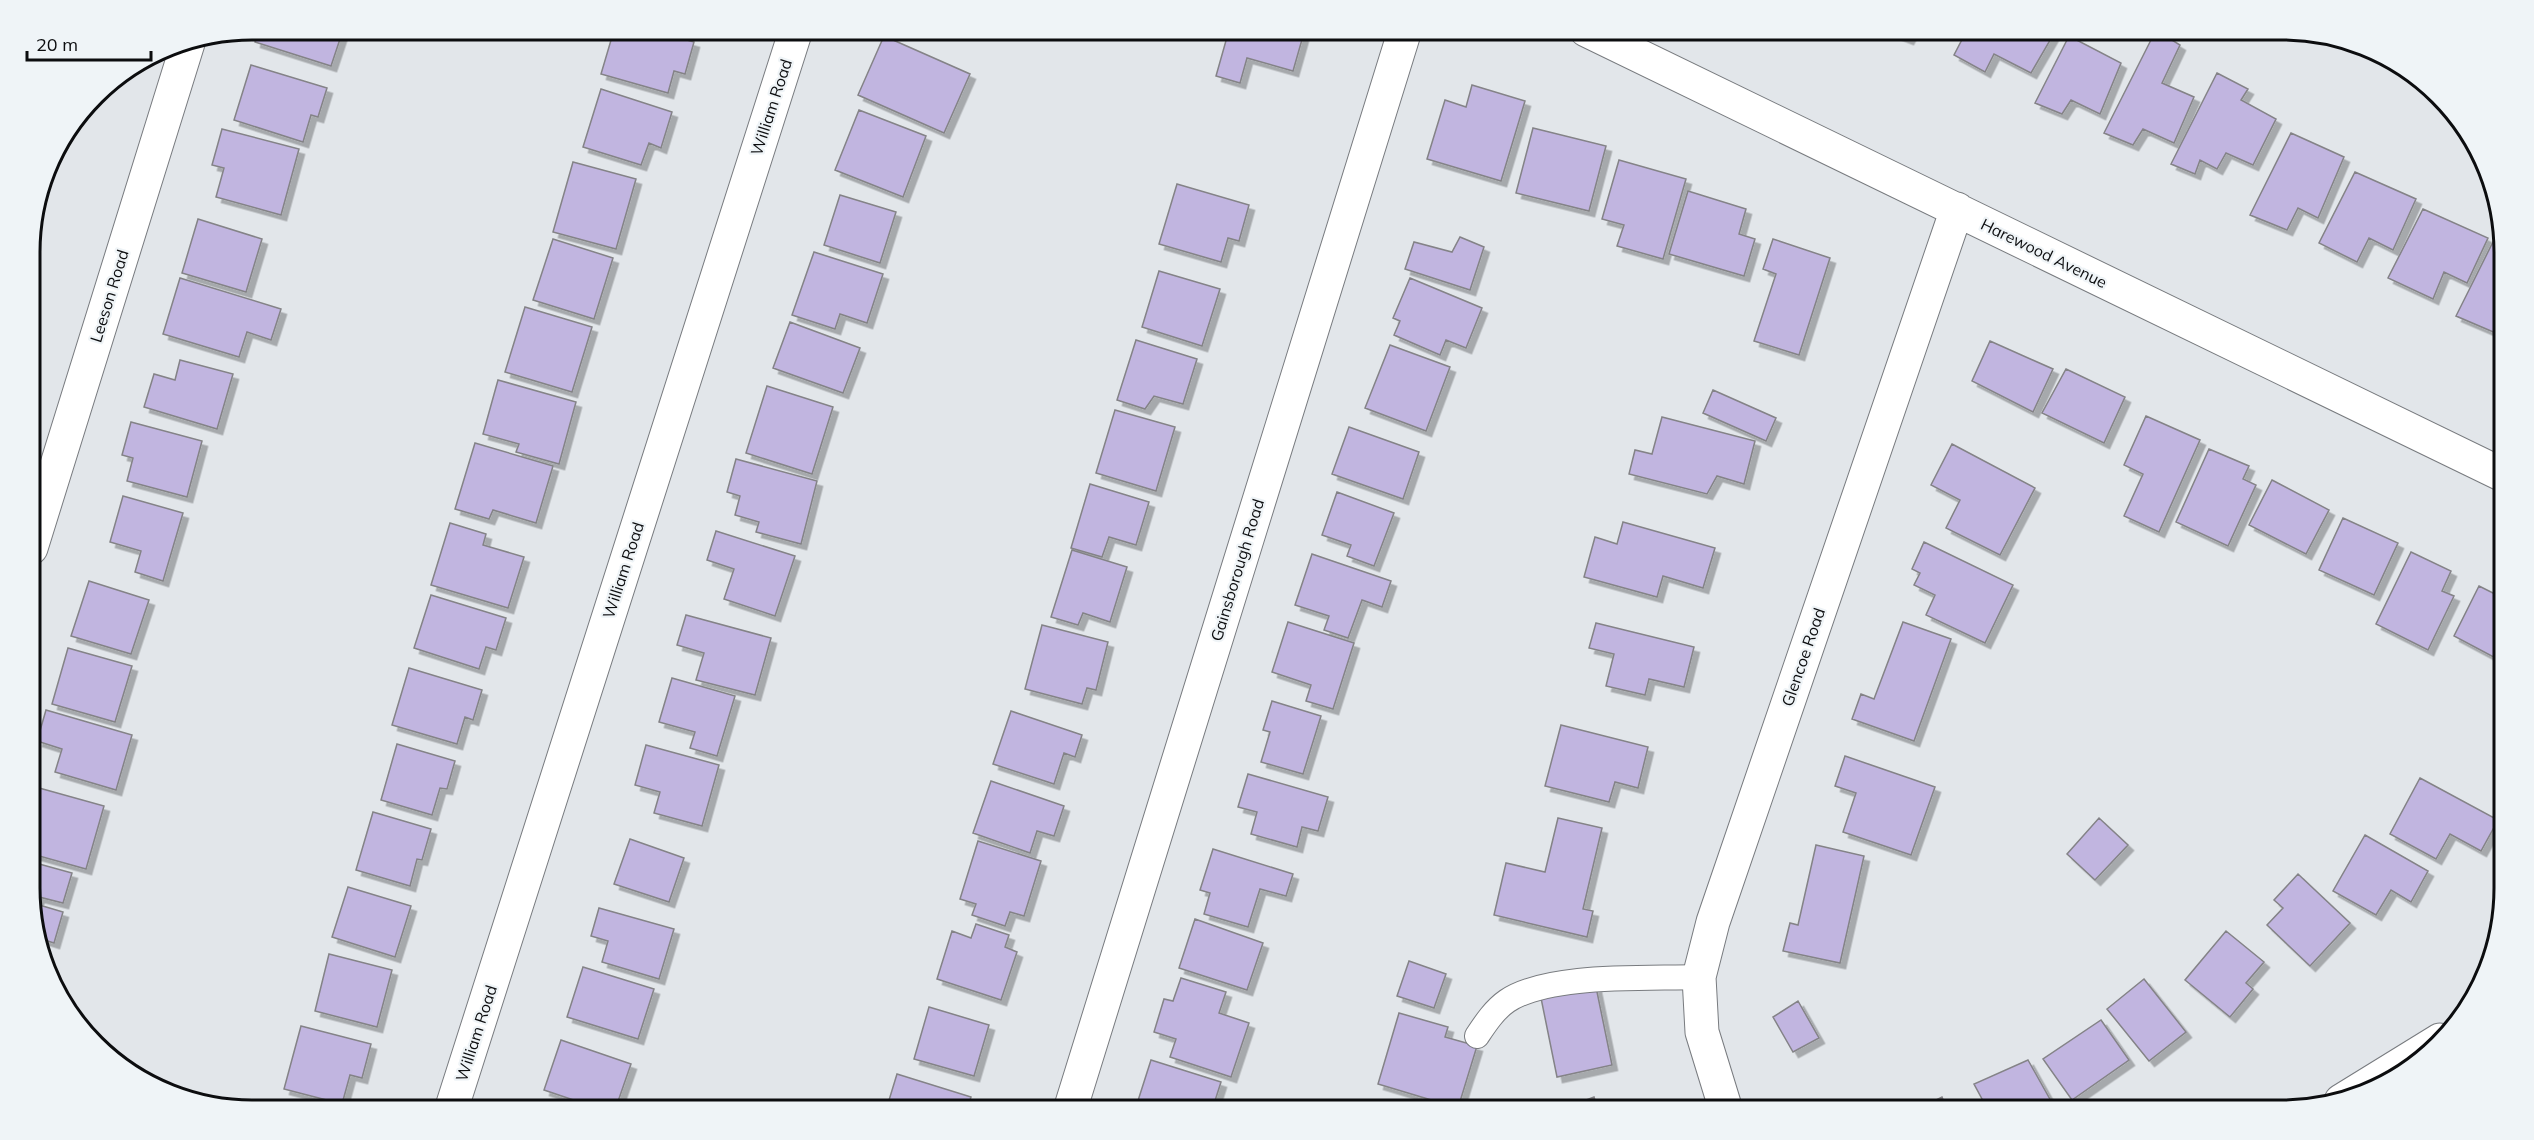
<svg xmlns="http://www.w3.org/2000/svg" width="2534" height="1140" font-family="Mulish,sans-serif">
<defs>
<filter id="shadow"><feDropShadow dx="5.5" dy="5.5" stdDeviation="0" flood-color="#0004"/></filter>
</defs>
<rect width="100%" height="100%" fill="#e2e6ea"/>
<path fill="#c1b5e0" stroke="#848387" stroke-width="1.5" filter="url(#shadow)" d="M258,30H343L331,66L255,42Z
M614,30H652L694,42L685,74L674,71L668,93L601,74Z
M1229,30H1281L1303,36L1293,71L1247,58L1240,83L1216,76Z
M1885,30H1913L1908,39Z
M1967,30H2056L2031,73L1994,54L1985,72L1954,55Z
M2156,30L2180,45L2162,83L2194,97L2174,143L2143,129L2133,145L2104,133Z
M884,36L970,74L944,133L858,95Z
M2069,36L2121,63L2100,114L2071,100L2062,114L2035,103Z
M251,65L327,88L318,117L311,115L303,142L234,120Z
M2217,73L2248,89L2241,100L2276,119L2253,165L2226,153L2217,169L2200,160L2195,174L2171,164Z
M1472,85L1525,101L1501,181L1427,159L1445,100L1466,107Z
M601,89L672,112L661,148L649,143L641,165L583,147Z
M859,110L926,136L903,197L835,170Z
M1533,128L1606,146L1589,211L1516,193Z
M222,129L299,149L281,215L216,197L224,168L212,165Z
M2291,133L2344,157L2318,218L2298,208L2287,230L2250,215Z
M1619,160L1686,179L1663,259L1617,246L1624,225L1602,219Z
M573,162L636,179L616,249L553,232Z
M2355,172L2416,199L2393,250L2369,238L2357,262L2319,243Z
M1177,184L1249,205L1239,241L1228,238L1221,262L1159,244Z
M1688,191L1746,209L1739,234L1755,239L1744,276L1669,254Z
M840,195L896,212L880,263L824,245Z
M2423,209L2488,238L2467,283L2444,272L2433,299L2388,278Z
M198,219L262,239L246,292L182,273Z
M1460,237L1484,247L1470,290L1405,269L1414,242L1452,252Z
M553,239L613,258L594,319L533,300Z
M1773,239L1830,258L1799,355L1754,341L1776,274L1763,269Z
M2493,242L2502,246V326L2498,334L2456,316Z
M814,252L883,274L867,323L840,314L835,329L792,315Z
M1159,271L1220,289L1202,346L1142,327Z
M180,278L281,309L271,340L247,332L239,357L163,334Z
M1410,278L1482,308L1466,348L1446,340L1440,355L1394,335L1400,321L1393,318Z
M525,307L592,327L572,392L505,372Z
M790,322L860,348L843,393L773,368Z
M1136,340L1197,359L1183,404L1154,396L1145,409L1117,400Z
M1990,341L2053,369L2033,412L1972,381Z
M1390,345L1450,367L1426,431L1365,408Z
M180,360L233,374L217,429L144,407L154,374L175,380Z
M2066,369L2125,397L2104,443L2042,413Z
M498,380L576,402L559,464L516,452L519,444L483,434Z
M767,386L833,407L812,474L746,453Z
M1713,390L1776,418L1766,441L1703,413Z
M1115,410L1175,427L1156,491L1096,473Z
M2146,416L2200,440L2159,532L2124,516L2143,474L2124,465Z
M1662,417L1755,441L1744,484L1717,476L1707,494L1629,474L1635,450L1652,454Z
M131,422L202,441L187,497L127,481L133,458L122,455Z
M1349,427L1419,452L1403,499L1332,474Z
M475,443L553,466L536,523L493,510L489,519L455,509Z
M1952,444L2035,488L2000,555L1946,528L1960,500L1931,485Z
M2209,449L2249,466L2243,479L2256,485L2228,546L2176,522Z
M736,459L817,481L801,544L756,532L759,522L735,515L740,496L727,492Z
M2272,480L2329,510L2306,554L2249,525Z
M1090,484L1149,502L1136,545L1109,537L1102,557L1071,548Z
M1337,492L1394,513L1374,566L1347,556L1351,545L1322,535Z
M123,496L183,513L163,581L135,572L141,551L110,542Z
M2343,518L2398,543L2374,595L2319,570Z
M1623,522L1715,548L1703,588L1663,576L1657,597L1584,577L1595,537L1617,544Z
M450,523L486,534L483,545L524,557L508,608L431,585Z
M716,531L795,556L775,616L724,599L734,569L707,560Z
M1924,542L2013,585L1985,643L1926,615L1935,595L1914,585L1920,573L1912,569Z
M1072,550L1127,567L1110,622L1083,613L1078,625L1051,617Z
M2411,552L2451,571L2442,591L2454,596L2428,650L2376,624Z
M1312,554L1391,581L1382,607L1362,600L1348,638L1324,630L1329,616L1295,605Z
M89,581L149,600L131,654L71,636Z
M2479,586L2503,598V662L2454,636Z
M431,595L506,618L496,650L486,647L479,669L414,648Z
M686,615L771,638L755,695L696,680L704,653L677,645Z
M1288,622L1354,643L1333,709L1306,701L1311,685L1272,672Z
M1903,622L1951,639L1914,741L1852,719L1861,694L1874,699Z
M1596,623L1694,647L1684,687L1649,679L1645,695L1606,686L1614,654L1589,648Z
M1042,625L1108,642L1096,690L1087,688L1082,704L1025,689Z
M68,648L132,666L115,722L52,704Z
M409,668L482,690L473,720L465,717L457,744L392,725Z
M672,678L735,696L717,756L690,748L695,732L659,722Z
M1272,701L1321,716L1303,774L1261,762L1270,732L1263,730Z
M46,710L132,735L116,790L55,772L62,749L37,741Z
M1011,711L1082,735L1075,757L1064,753L1054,784L993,764Z
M1561,725L1648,747L1638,788L1615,782L1609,802L1545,786Z
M397,744L455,761L447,789L440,788L432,815L381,800Z
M646,745L719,765L702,826L654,813L660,792L635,785Z
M1845,756L1935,787L1911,855L1843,832L1856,793L1835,786Z
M1248,774L1328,797L1318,831L1302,827L1297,847L1251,834L1257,812L1238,807Z
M2420,778L2498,820L2481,851L2450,834L2436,859L2390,834Z
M991,781L1064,806L1054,836L1037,831L1030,853L973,833Z
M32,786L104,806L86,869L32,854V842L38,819L32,818Z
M373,812L431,829L422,860L417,859L410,886L356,870Z
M1558,818L1602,828L1583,909L1593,911L1587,937L1494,915L1506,863L1545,872Z
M2099,818L2128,845L2095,880L2067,854Z
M2365,835L2428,871L2411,902L2391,890L2376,915L2333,891Z
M630,839L684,858L669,902L614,884Z
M978,841L1041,861L1024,916L1010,912L1005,926L972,915L976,904L960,899Z
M1816,845L1864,856L1840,963L1783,951L1790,923L1798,925Z
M1213,849L1293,874L1286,896L1260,889L1248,927L1204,914L1210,893L1200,890Z
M32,862L72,873L63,903L39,897L36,904L63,912L54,943L38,938L32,917Z
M2298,874L2350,923L2310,966L2267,925L2283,908L2274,900Z
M348,887L411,906L395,957L332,937Z
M599,908L674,929L659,979L602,962L608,941L591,936Z
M1195,919L1263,943L1247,990L1179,968Z
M976,924L1009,935L1005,947L1017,952L1001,1000L937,979L952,931L971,938Z
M2226,931L2264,962L2246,983L2253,989L2230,1017L2185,980Z
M329,954L392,970L377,1027L315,1011Z
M1409,961L1446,974L1434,1008L1397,996Z
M583,967L654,989L638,1039L567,1017Z
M1181,978L1226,992L1219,1013L1249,1023L1231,1077L1170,1057L1176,1039L1154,1032L1164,999L1173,1001Z
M2144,979L2186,1032L2149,1061L2107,1009Z
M1596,987L1612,1065L1557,1077L1541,998Z
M1798,1001L1819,1038L1793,1052L1773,1017Z
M929,1007L989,1025L974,1076L914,1059Z
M1399,1013L1448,1027L1445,1037L1477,1046L1458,1108L1378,1084Z
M2101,1020L2129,1060L2072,1100L2043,1059Z
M301,1026L371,1044L362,1078L350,1075L342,1104L284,1089Z
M561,1040L631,1064L615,1110H603L544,1090Z
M1151,1060L1221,1082L1212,1110H1135Z
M2028,1060L2056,1110H2017L2015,1106L2009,1110H1988L1974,1084Z
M897,1074L971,1097L967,1110H886Z
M1594,1097L1598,1110H1560Z
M1942,1097L1947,1110H1916Z
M278,1101L307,1110H275Z
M1851,1101L1855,1110H1834Z"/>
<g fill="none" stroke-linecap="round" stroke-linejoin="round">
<defs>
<path id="lane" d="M1477,1036C1485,1024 1494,1010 1507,1001C1549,973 1647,979 1699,977"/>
<path id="street" d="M1586,30L2503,475
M31,548L188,43
M451,1110L796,30
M1070,1110L1405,30
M1726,1110L1702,1032L1699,977L1713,922L1957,209"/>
<path id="secondary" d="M2341,1101L2440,1040"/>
</defs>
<use href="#lane" stroke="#787b7f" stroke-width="26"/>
<use href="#street" stroke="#787b7f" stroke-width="35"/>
<use href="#secondary" stroke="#787b7f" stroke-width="35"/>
<use href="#lane" stroke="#fff" stroke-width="24"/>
<use href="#street" stroke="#fff" stroke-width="33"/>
<use href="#secondary" stroke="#fff" stroke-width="33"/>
</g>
<g text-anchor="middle" stroke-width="4.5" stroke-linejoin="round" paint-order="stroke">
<g font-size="16" fill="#0c0d0f" stroke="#eff4f7">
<text transform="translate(771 107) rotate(-72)" y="6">William Road</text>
<text transform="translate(2044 253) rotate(26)" y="6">Harewood Avenue</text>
<text transform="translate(109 296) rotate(-73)" y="6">Leeson Road</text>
<text transform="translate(623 570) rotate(-72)" y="6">William Road</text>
<text transform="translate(1237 570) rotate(-73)" y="6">Gainsborough Road</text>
<text transform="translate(1803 657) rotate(-71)" y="6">Glencoe Road</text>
<text transform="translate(476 1033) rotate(-72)" y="6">William Road</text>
</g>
</g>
<path d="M0 0H2534V1140H0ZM252 40H2282A212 212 0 0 1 2494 252V888A212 212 0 0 1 2282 1100H252A212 212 0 0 1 40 888V252A212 212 0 0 1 252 40Z" fill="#eff4f7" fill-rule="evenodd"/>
<path fill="none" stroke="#0c0d0f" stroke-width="3" d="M252 40H2282A212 212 0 0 1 2494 252V888A212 212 0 0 1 2282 1100H252A212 212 0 0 1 40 888V252A212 212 0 0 1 252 40Z"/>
<path d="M27 51v9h124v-9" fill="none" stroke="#0c0d0f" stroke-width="3"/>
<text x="36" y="51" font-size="18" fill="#0c0d0f" stroke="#eff4f7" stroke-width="4.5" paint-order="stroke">20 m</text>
</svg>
